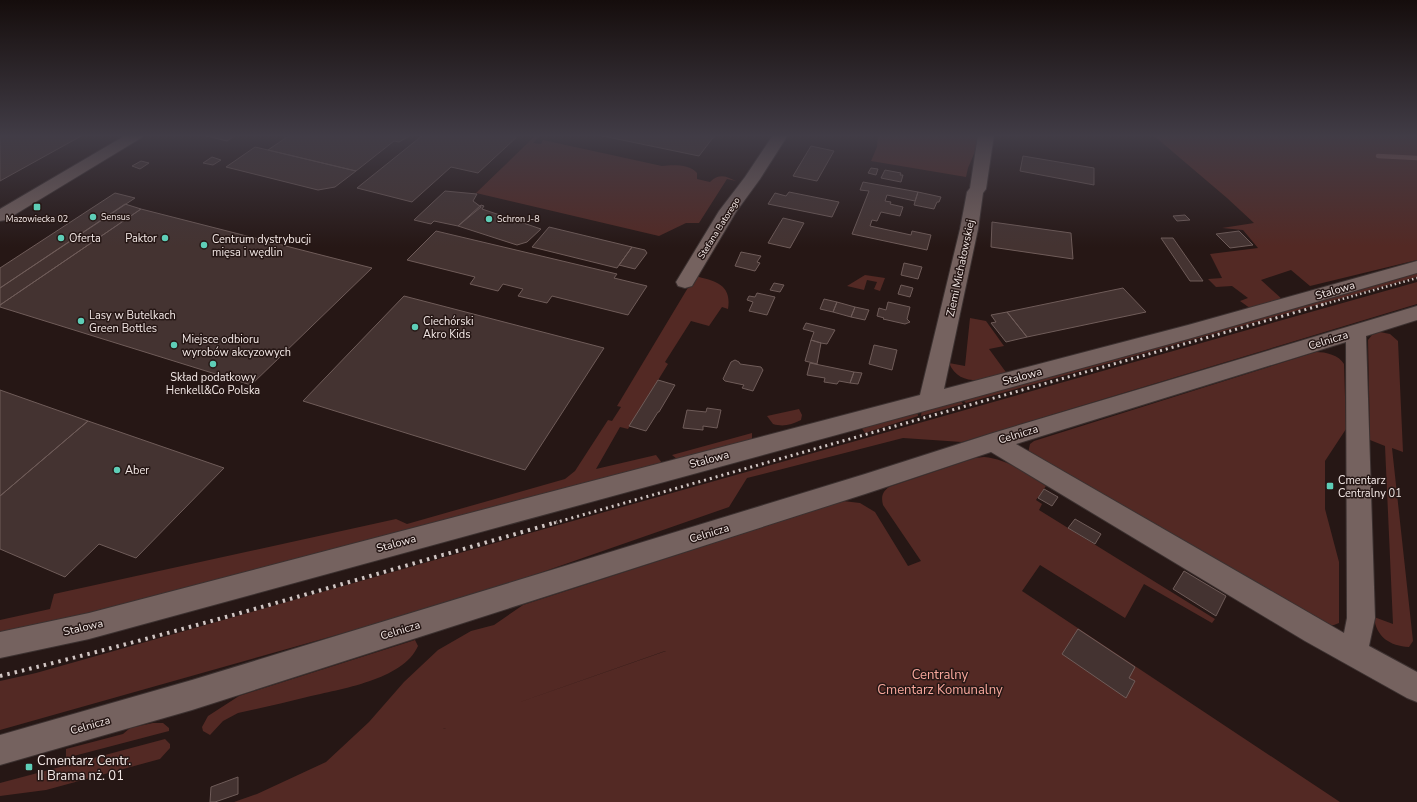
<svg xmlns="http://www.w3.org/2000/svg" width="1417" height="802" font-family="'Nunito Sans',sans-serif">
<rect width="100%" height="100%" fill="#261715"/>
<path fill="#532924" fill-rule="evenodd" d="M536,135H540L533,143L541,144L543,140L662,166C673,165 689,164 697,173V179L710,182C719,173 726,176 736,181L727,179L699,223H686L659,236L476,193Z
M878,135H982L968,168L966,177L871,161L877,147Z
M1153,135H1417V260L1310,286L1291,270L1261,280L1282,299L1254,311L1240,301L1248,298L1232,286L1216,287L1208,279L1222,278L1210,254L1258,248L1243,230L1222,228L1254,223L1227,198Z
M1417,269V277L966,403L960,397Z
M865,275L885,278L880,291L874,289L877,282L867,280L864,290L847,286Z
M695,276C715,281 732,284 728,309L722,307L709,326L691,321L665,362L668,364L628,429L620,427L596,469L656,455L662,463L0,641V620L50,609L54,594L396,519L407,524L565,479L575,471L608,420L612,421L621,407L617,406Z
M1417,282V304L962,442L903,438L747,478L729,507L468,598L0,730V681L36,673Z
M970,318L986,321L1004,346L989,349L1008,375C988,380 959,388 949,363L965,366Z
M1380,332L1390,334L1398,341L1403,452L1392,448L1413,641L1409,647C1390,646 1376,637 1374,617L1393,624L1385,446L1370,440L1368,340L1372,335Z
M1316,352C1326,352 1339,355 1344,364L1346,429L1325,461V509L1339,562V623L1334,625H1327L1028,453L1030,444L1034,441Z
M958,397L963,404L921,416L922,408Z
M799,409L802,415L801,420C791,425 783,427 773,424L767,416Z
M917,409L918,416L865,433L860,426Z
M752,433V439L677,459L672,455Z
M984,457C1008,459 1027,474 1046,486L1036,500L1042,504L1039,510L1215,619L1212,623L1144,584L1125,618L1040,565L1022,591L1340,802H234L257,794L326,762L369,722L404,682L438,650L471,631L494,625L523,605L843,501L860,503L875,512L908,566L921,561L883,505C881,497 882,492 889,487L975,458ZM666,651L443,729L665,651Z
M415,640L418,646C403,680 340,689 307,697C284,703 261,708 238,713L223,721L210,735L203,731L202,727L208,716L239,696Z
M153,723H163L169,728V731L66,758V749L123,734L130,728Z
M165,739L170,744V748L160,759L46,790L0,796V783Z"/>
<g fill="none" stroke-linecap="round" stroke-linejoin="round">
<path stroke="#8b5953" stroke-width="4.5" d="M1378,156L1417,158"/>
</g>
<path fill="#443331" stroke="#6f5c59" d="M0,135H83L0,181Z
M203,135H236L227,141Z
M290,135H411L399,142L394,141L356,171L268,150Z
M423,135H519L478,173L451,167L412,202L357,188Z
M598,135H715L699,156Z
M811,146L834,151L817,181L793,176Z
M255,147L268,150L356,171L335,187L318,190L226,167Z
M1023,156L1094,168V185L1020,171Z
M212,157L221,160L213,165L203,163Z
M141,161L149,163L140,169L132,166Z
M871,168L878,169L876,175L868,173Z
M885,170L901,173L900,175H903L901,182L881,178Z
M863,182L918,192L915,201L887,195L885,201L891,202L890,204L903,207L900,216L881,212L877,221L872,220L870,226L911,235L912,231L931,235L927,250L852,234L869,191L860,190Z
M445,191L477,194L473,201L481,207L458,226L434,221L431,224L414,220Z
M789,192L839,202L832,217L768,204L775,193L786,196Z
M918,192L941,197L939,202H937L934,209L914,205Z
M115,193L135,198L0,288V268Z
M125,204L141,209L0,305V288Z
M481,205L484,206L482,209L541,229L527,242L517,245L458,226Z
M141,209L372,268L251,385L0,307V305Z
M1185,215L1190,220L1177,221L1173,216Z
M783,218L804,223L790,248L768,243Z
M992,222L1071,233L1073,259L991,247Z
M549,227L632,247L617,268L532,247Z
M436,231L617,274L614,278L647,286L628,315L552,296L547,303L518,296L523,289L503,284L498,291L470,284L475,277L407,260Z
M1239,231L1253,245L1230,248L1216,234Z
M1161,238H1173L1203,281H1190Z
M632,247L645,250L647,253L635,269L619,265Z
M741,252L761,256L757,262L760,263L755,271L735,266Z
M904,263L922,267L918,279L901,275Z
M774,283L784,285L780,292L770,290Z
M901,285L913,288L910,297L898,294Z
M1123,288L1146,312L1027,337L1007,312Z
M757,293L775,297L767,315L749,311L753,302L747,300L749,296L755,297Z
M404,296L604,348L525,470L303,401Z
M824,299L837,302L833,312L820,309Z
M837,302L855,307L851,317L833,312Z
M888,302L910,307L907,319L910,322L905,324L883,319L884,318L877,316L879,308L886,310Z
M855,307L869,310L865,320L851,317Z
M1007,312L1027,337L1006,342L991,323L996,322L991,315Z
M806,323L835,330L827,344L821,343L811,340L814,332L803,329Z
M811,340L821,343L817,364L805,361Z
M874,345L897,350L892,370L869,364Z
M735,360L739,362L740,364L761,367L763,370L753,391L742,388L744,385L725,381L723,379L731,362Z
M810,363L854,372L850,383L839,381L837,384L824,382L825,378L807,375Z
M854,372L862,373L858,384L850,383Z
M658,380L675,385L659,412H658L646,431L629,426Z
M0,390L88,421L0,496Z
M707,408L721,410L717,428L703,426V430L683,428L687,410L706,412Z
M88,421L224,468L136,558L99,544L65,577L0,549V496Z
M1044,489L1058,497L1052,506L1038,498Z
M1075,519L1101,534L1095,544L1068,528Z
M1184,571L1226,596L1216,616L1173,589Z
M1078,629L1135,667L1129,678L1135,681L1126,698L1062,654Z
M238,777V794L215,802H210L211,787Z"/>
<g fill="none" stroke-linecap="round" stroke-linejoin="round">
<defs>
<path id="minor" d="M126,135H144L141,138L6,220L0,221V209Z
M773,135H788L760,179L736,212L692,286L685,288L678,286L676,282L719,211L745,177Z
M978,135H994L986,189L983,193L978,229L944,389L1188,325L1417,261V273L1188,339L89,639L0,658V632L89,613L920,395L960,229L967,192L970,188Z
M1417,306V320L1366,336L1375,618L1369,646L1417,672V702L1407,698L1305,641L991,452L865,494L192,710L0,765V735L192,680L865,474L993,433ZM1346,342L1347,618L1344,633L1016,444Z"/>
</defs>
<use href="#minor" stroke="#3c3130" stroke-width="2"/>
<use href="#minor" fill="#75625f" fill-rule="evenodd"/>
<path stroke="#d0c5c3" stroke-width="2.5" stroke-dasharray="1.5 3" stroke-linecap="butt" d="M1321,305L1417,278"/>
<path stroke="#d0c5c3" stroke-width="3" stroke-dasharray="2 4" stroke-linecap="butt" d="M554,523L1325,304"/>
<path stroke="#d0c5c3" stroke-width="4" stroke-dasharray="2.5 5" stroke-linecap="butt" d="M0,676C187,631 372,575 557,522"/>
</g>
<linearGradient id="sky" x2="0" y2="1"><stop stop-color="#150d0c"/><stop offset="0.55" stop-color="#413c46"/><stop offset="1" stop-color="#413c46" stop-opacity="0"/></linearGradient>
<rect width="1417" height="247" fill="url(#sky)"/>
<g fill="#5eceb7" stroke="#261715" stroke-width="1.5">
<rect x="33" y="203" width="8" height="8" rx="2"/>
<circle cx="93" cy="217" r="4"/>
<circle cx="489" cy="219" r="4"/>
<circle cx="61" cy="238" r="4"/>
<circle cx="165" cy="238" r="4"/>
<circle cx="204" cy="245" r="4"/>
<circle cx="81" cy="321" r="4"/>
<circle cx="415" cy="327" r="4"/>
<circle cx="174" cy="345" r="4"/>
<circle cx="213" cy="364" r="4"/>
<circle cx="117" cy="470" r="4"/>
<rect x="1326" y="482" width="8" height="8" rx="2"/>
<rect x="25" y="763" width="8" height="8" rx="2"/>
</g>
<g text-anchor="middle" stroke-width="3" stroke-linejoin="round" paint-order="stroke">
<g font-size="9" fill="#f3e8e6" stroke="#261715" text-anchor="start">
<text x="101" y="220">Sensus</text>
<text x="37" y="222" text-anchor="middle">Mazowiecka 02</text>
<text x="497" y="222">Schron J-8</text>
</g>
<g font-size="9" fill="#f3e8e6" stroke="#261715">
<text transform="translate(719 228) rotate(-58)" y="3">Stefana Batorego</text>
</g>
<g font-size="11" fill="#f3e8e6" stroke="#261715" text-anchor="start">
<text x="69" y="242">Oferta</text>
<text x="157" y="242" text-anchor="end">Paktor</text>
<text x="212" y="243">Centrum dystrybucji<tspan x="212" dy="13">mięsa i wędlin</tspan></text>
<text x="89" y="319">Lasy w Butelkach<tspan x="89" dy="13">Green Bottles</tspan></text>
<text x="423" y="325">Ciechórski<tspan x="423" dy="13">Akro Kids</tspan></text>
<text x="182" y="343">Miejsce odbioru<tspan x="182" dy="13">wyrobów akcyzowych</tspan></text>
<text x="213" y="381" text-anchor="middle">Skład podatkowy<tspan x="213" dy="13">Henkell&amp;Co Polska</tspan></text>
<text x="125" y="474">Aber</text>
<text x="1338" y="484">Cmentarz<tspan x="1338" dy="13">Centralny 01</tspan></text>
</g>
<g font-size="11" fill="#f3e8e6" stroke="#261715">
<text transform="translate(960 268) rotate(-78)" y="4">Ziemi Michałowskiej</text>
<text transform="translate(1335 290) rotate(-16)" y="4">Stalowa</text>
<text transform="translate(1328 340) rotate(-17)" y="4">Celnicza</text>
<text transform="translate(1022 376) rotate(-15)" y="4">Stalowa</text>
<text transform="translate(1018 434) rotate(-17)" y="4">Celnicza</text>
<text transform="translate(709 459) rotate(-15)" y="4">Stalowa</text>
<text transform="translate(709 533) rotate(-17)" y="4">Celnicza</text>
<text transform="translate(396 543) rotate(-15)" y="4">Stalowa</text>
<text transform="translate(83 627) rotate(-13)" y="4">Stalowa</text>
<text transform="translate(400 630) rotate(-17)" y="4">Celnicza</text>
<text transform="translate(90 725) rotate(-16)" y="4">Celnicza</text>
</g>
<g font-size="13" fill="#f8a89d" stroke="#261715">
<text x="940" y="679">Centralny<tspan x="940" dy="15">Cmentarz Komunalny</tspan></text>
</g>
<g font-size="13" fill="#f3e8e6" stroke="#261715" text-anchor="start">
<text x="37" y="765">Cmentarz Centr.<tspan x="37" dy="15">II Brama nż. 01</tspan></text>
</g>
</g>
</svg>
